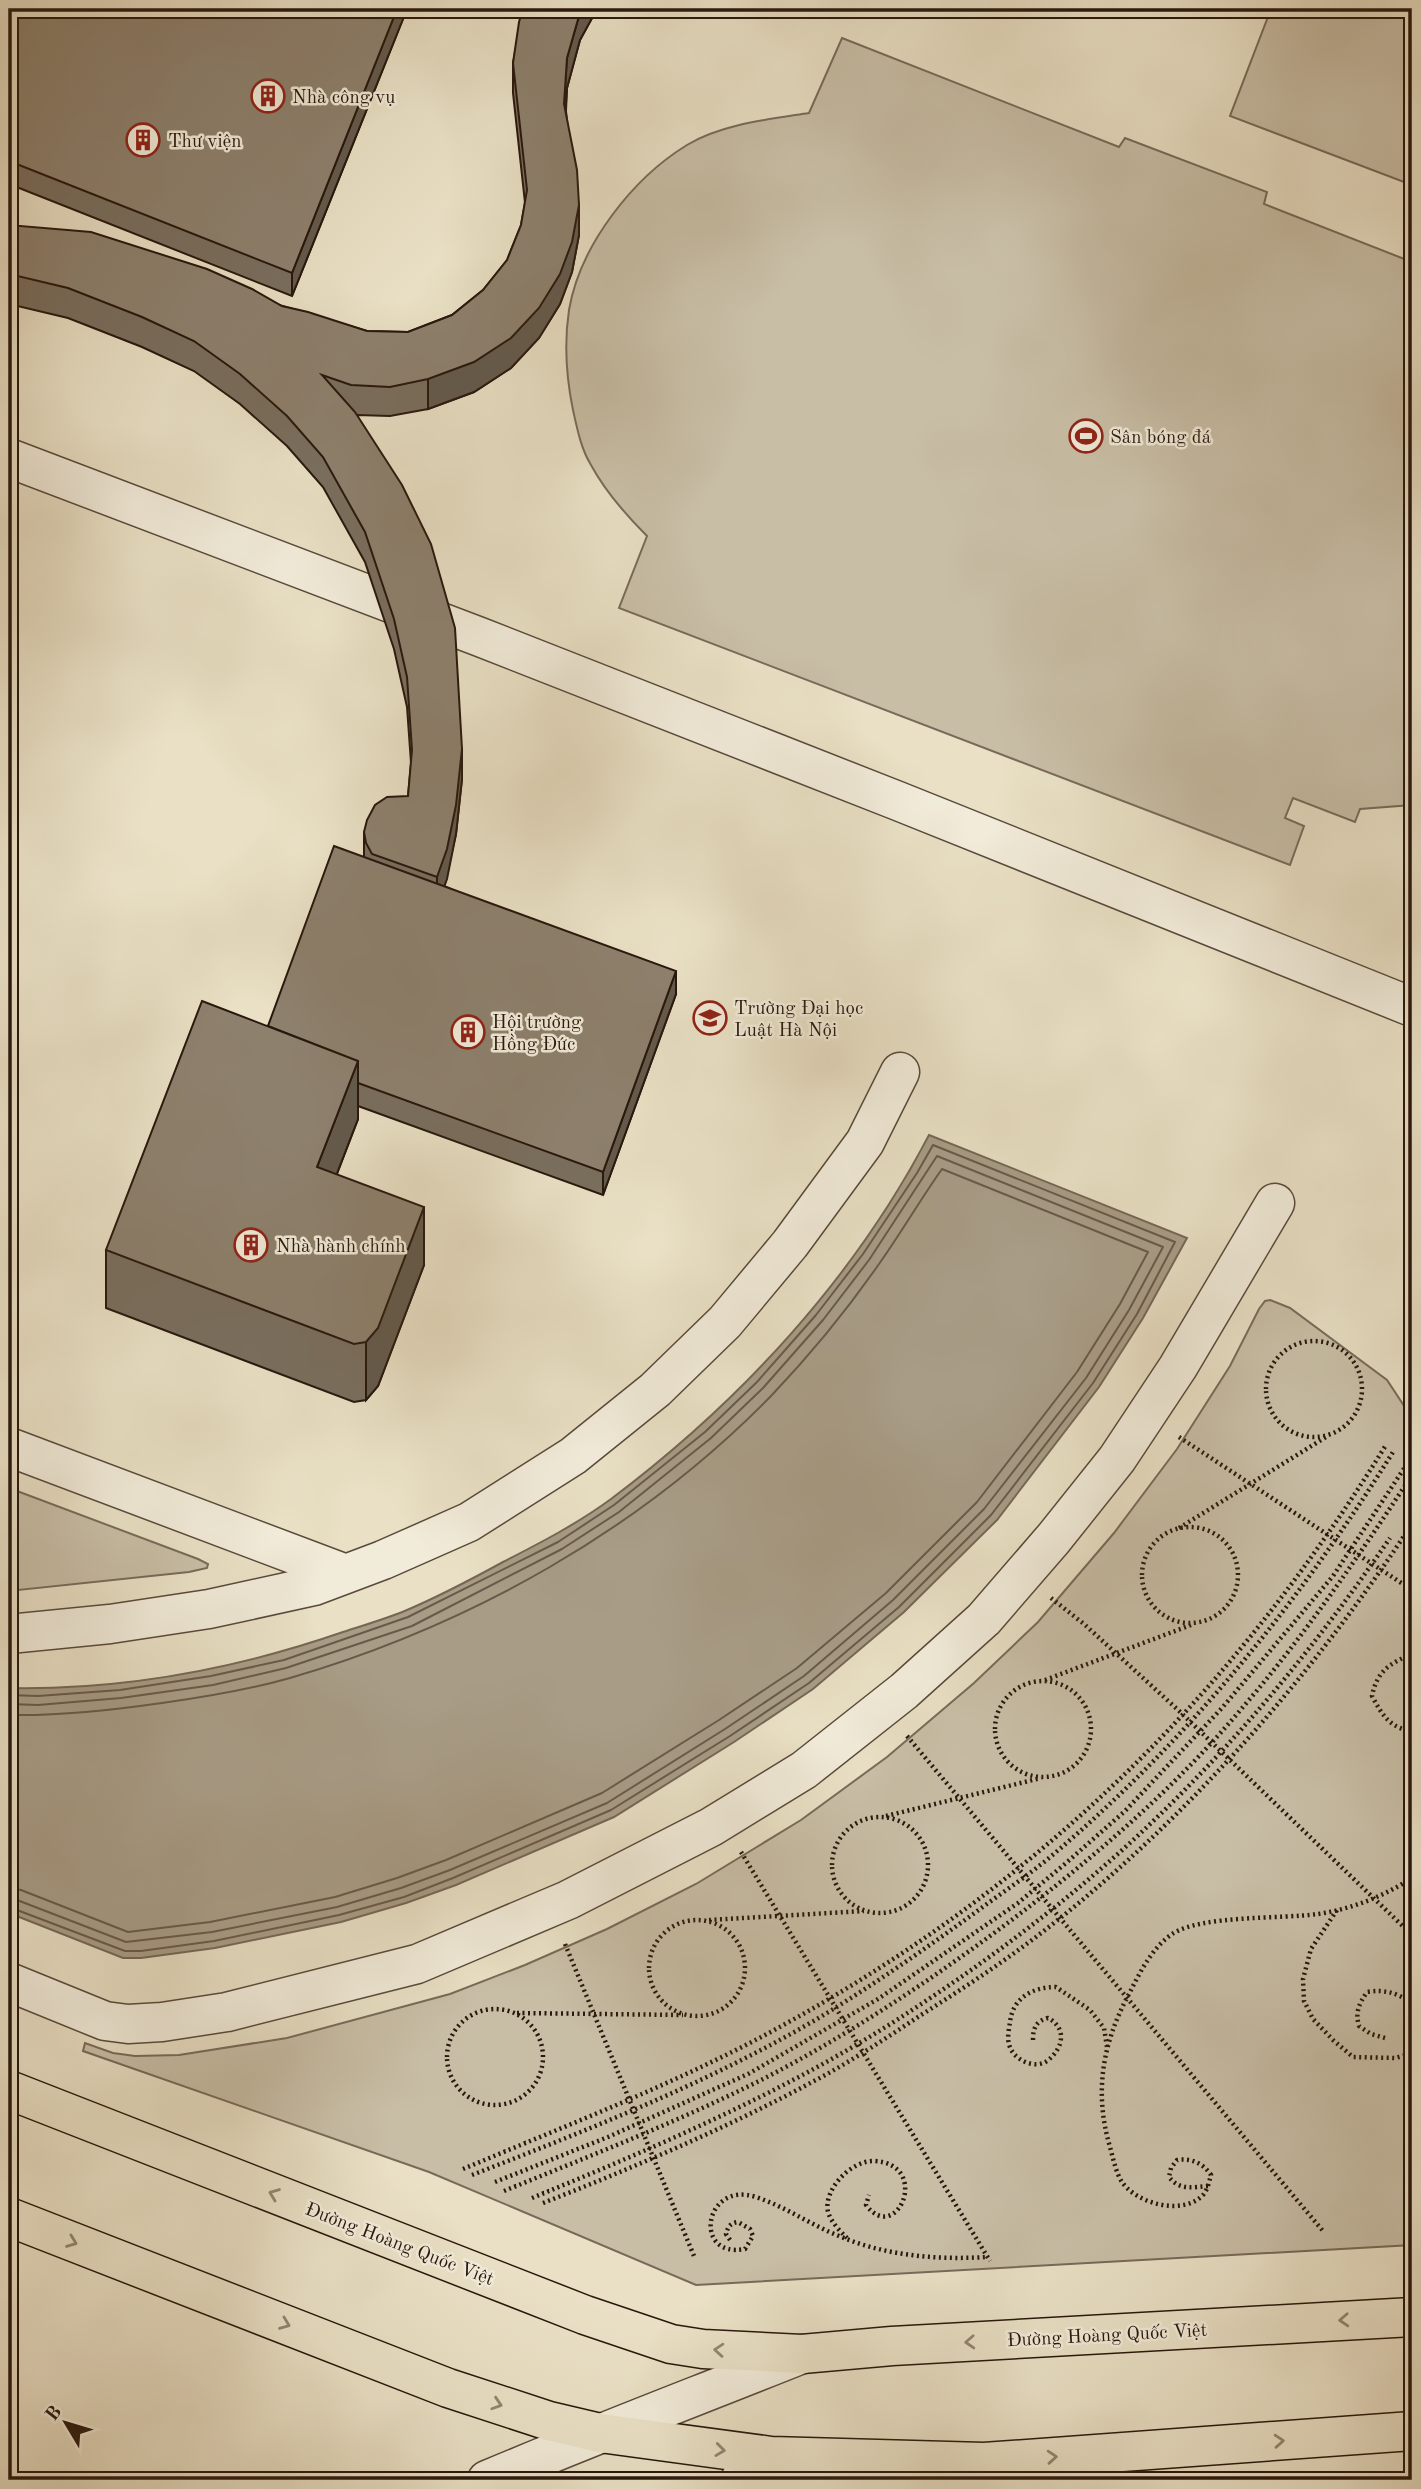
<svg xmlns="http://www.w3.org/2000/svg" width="1421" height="2489" font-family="'Old Standard TT',serif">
<rect width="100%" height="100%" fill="#e9e0c5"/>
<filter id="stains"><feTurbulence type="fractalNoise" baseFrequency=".00286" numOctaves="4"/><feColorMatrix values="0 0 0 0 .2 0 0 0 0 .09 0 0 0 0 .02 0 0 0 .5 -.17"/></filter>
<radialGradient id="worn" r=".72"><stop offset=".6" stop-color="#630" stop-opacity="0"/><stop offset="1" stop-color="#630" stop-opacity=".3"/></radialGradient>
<path fill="#c8bea6" stroke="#786a5a" stroke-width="2" d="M1271,9H1412V185L1230,116Z
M842,38L1119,147L1125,138L1267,192L1264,204L1412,262V805L1360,809L1355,822L1293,798L1285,818L1304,826L1290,865L619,608L647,536C626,515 605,491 591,465C581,449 577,428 573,410C566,376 564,343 569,310C580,245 633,178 687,145C722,124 770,119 809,113Z
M1270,1300L1290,1308L1387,1380L1412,1418V2245L696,2285L429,2172L83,2051L85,2043L113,2053L135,2056L179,2055L287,2038L450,1994L525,1965L607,1929L696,1884L801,1820L887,1757L974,1683L1038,1622L1114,1533L1177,1449L1230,1366L1259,1309L1265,1301Z
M9,1488L198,1559L208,1564L207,1568L189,1572L9,1591Z"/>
<path fill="#a89c86" stroke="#756756" stroke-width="2" d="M929,1135L1187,1238L1143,1318L1099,1387L997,1520L904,1612L813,1689L734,1742L614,1817L456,1885L406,1903L341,1922L215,1948L141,1958H123L9,1913V1688C122,1690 236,1669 343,1632C364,1625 386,1619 407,1610C440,1596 472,1579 503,1562C540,1543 577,1524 611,1499C740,1402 854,1279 929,1135Z"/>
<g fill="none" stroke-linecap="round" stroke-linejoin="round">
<path stroke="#685a4a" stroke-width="2" d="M9,1695L38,1696L120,1690L211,1676L284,1660L408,1617L558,1542L614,1505L705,1432L757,1382L816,1315L863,1254L917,1173L933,1145L1175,1242L1137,1314L1093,1383L991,1515L899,1607L809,1683L730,1736L611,1810L453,1878L404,1897L339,1915L214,1941L141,1951H125L9,1907
M9,1704L38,1705L121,1698L213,1685L286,1668L412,1626L562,1549L619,1512L711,1438L763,1388L823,1320L869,1260L937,1156L1163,1247L1129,1310L1086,1378L984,1509L893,1600L804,1676L725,1729L607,1803L450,1870L401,1888L337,1907L212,1932L126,1942L17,1900L9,1899
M9,1715C60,1716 111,1710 162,1703C205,1697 248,1690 290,1678C470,1625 639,1531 771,1396C810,1355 847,1310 879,1264C901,1233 920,1200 942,1169L1148,1252L1120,1304L1077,1372L977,1502L886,1593L797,1668L719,1720L602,1793L446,1860L397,1878L335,1897L210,1922L128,1932L21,1890L9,1888"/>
<defs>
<path id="minor" d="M9,458L480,637L898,801L1412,1007
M9,1447L346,1574
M9,1634L110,1624L209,1609L314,1586L383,1560L469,1522L573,1456L655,1390L725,1322L790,1244L865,1142L900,1072
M9,1982L105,2021L128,2024L162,2022L227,2012L417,1964L568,1900L711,1827L804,1770L904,1691L984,1619L1054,1538L1117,1459L1178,1367L1275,1203
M487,2480C591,2436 697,2396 802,2354
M740,2480L849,2472"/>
<path id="major" d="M9,2090L585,2315L671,2344L703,2349L802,2354L892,2346L1412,2317
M9,2217L448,2388L549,2421L600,2433L771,2456L984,2462L1412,2431"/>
</defs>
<use href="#minor" stroke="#59493b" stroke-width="41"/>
<use href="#major" stroke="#29170d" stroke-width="41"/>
<path stroke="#29170d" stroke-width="4.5" stroke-dasharray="2 3.5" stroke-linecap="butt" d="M1266 1389a48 48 0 1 1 96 0a48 48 0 1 1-96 0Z
M1179,1437L1412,1590
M1142 1575a48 48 0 1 1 96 0a48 48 0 1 1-96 0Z
M1179,1528L1326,1437
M1051,1598L1084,1624L1177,1709L1412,1935
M1412,1654C1390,1663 1377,1671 1372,1696C1382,1715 1390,1728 1412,1731
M1045,1680L1191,1625
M995 1729a48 48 0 1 1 96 0a48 48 0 1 1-96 0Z
M1412,1692L1409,1704L1412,1712
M907,1736L1323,2231
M886,1816L1041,1778
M832 1865a48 48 0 1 1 96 0a48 48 0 1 1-96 0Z
M741,1852L990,2261
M1337,1910L1311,1949L1303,1979L1304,2001L1313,2019L1333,2040L1353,2057L1395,2058L1406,2055L1412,2050
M709,1920L864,1911
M649 1968a48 48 0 1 1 96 0a48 48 0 1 1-96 0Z
M565,1944L694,2256
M447 2057a48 48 0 1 1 96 0a48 48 0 1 1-96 0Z
M517,2013L683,2015
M1385,2038L1371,2034L1359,2026C1355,2012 1359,2004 1367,1992C1385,1989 1397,1993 1412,2003
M1033,2040C1033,2028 1036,2021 1048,2018C1067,2028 1064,2048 1047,2061C1034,2070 1012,2059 1009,2044C1007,2038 1009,2029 1010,2022C1013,1998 1032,1987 1056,1987L1090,2010L1104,2028L1107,2047
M463,2169C572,2123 683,2081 787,2023C1043,1881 1232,1694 1386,1445
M472,2175C590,2129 708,2083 817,2019C872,1986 925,1949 976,1912C1000,1894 1026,1877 1049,1858C1186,1743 1299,1603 1393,1452
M495,2182L608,2137L748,2074L878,1999L1018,1903L1066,1863L1125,1811L1222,1708L1333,1576L1405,1467
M1208,2186C1193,2187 1180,2191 1169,2177L1171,2168L1177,2160C1191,2158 1203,2163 1211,2175C1209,2182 1208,2189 1203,2195C1183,2216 1137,2204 1122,2182C1116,2173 1113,2158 1110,2147C1094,2093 1102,2044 1129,1994C1140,1972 1152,1948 1172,1934C1201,1915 1282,1919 1318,1914C1352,1909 1384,1896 1412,1878
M504,2191C592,2155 680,2121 765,2078C852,2033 934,1978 1013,1919C1096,1856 1176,1787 1243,1707C1305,1635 1358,1557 1410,1478
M532,2198C661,2145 792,2089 909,2012C983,1964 1054,1911 1120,1852C1223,1759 1312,1652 1390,1538
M543,2203C640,2165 736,2124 827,2074C859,2056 891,2035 921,2015C959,1991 996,1967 1032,1940C1175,1832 1305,1685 1404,1536
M847,2238C840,2231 831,2222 828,2212C823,2189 852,2160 874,2161C932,2164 897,2246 866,2205L869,2195
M730,2240L726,2234C728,2227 730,2223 738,2222L750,2229L753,2236L745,2249C692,2259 704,2180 756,2197C786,2207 811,2225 839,2236C886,2256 937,2260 987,2257"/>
<use href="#minor" stroke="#f1ebd9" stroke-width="38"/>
<use href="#major" stroke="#e9e0c5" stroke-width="38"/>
</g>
<path fill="#796e5e" stroke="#29170d" stroke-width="2" d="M19,9H407L292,296L9,184V11L17,15Z
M523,9H597L580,40L567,88L566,111L579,235L572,272L560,304L539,338L511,368L474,392L428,409L390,416L357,415L462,779L456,834L444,886L676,994L603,1195L358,1106V1119L337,1174L424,1265L378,1386L366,1400L354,1402L106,1308V1250L268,1026L364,857V832L408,796L411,763L407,707L394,649L365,562L323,487L287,446L240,404L194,371L142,347L68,318L9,304V225L367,331L408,332L452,315L483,290L507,260L521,225L525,203L513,93V63Z"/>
<path fill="#635a4c" stroke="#29170d" stroke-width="2" d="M397,9H407L292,296V273Z
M581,9H597L580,40L567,88L564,134V104L567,58Z
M579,205V235L572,272L560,304L539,338L511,368L474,392L428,409V379Z
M462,749V779L456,834L447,879L437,907V877Z
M676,971V994L603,1195V1172Z
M358,1061V1119L317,1225V1167Z
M424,1207V1265L378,1386L366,1400V1342Z"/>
<path fill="#8d806d" stroke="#29170d" stroke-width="2" d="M19,9H397L292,273L9,161V11L17,15Z
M523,9H581L567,58L564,104L577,170L579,205L572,242L560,274L539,308L511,338L474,362L428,379L390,387L351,385L322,375L355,412L402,485L431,544L455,628L462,749L456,805L447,849L437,877L372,854L366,843L364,832L367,820L375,805L387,797L408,796L412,750L407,677L394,619L365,532L323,457L287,416L240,374L194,341L142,317L68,288L9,274V225L91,232L207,269L252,289L282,306L308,312L367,331L408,332L452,315L483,290L507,260L521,225L527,190L513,63L519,22Z
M334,846L676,971L603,1172L358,1083V1061L268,1026Z
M202,1001L358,1061L317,1167L424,1207L378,1328L366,1342L354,1344L106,1250Z"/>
<defs><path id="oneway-chevron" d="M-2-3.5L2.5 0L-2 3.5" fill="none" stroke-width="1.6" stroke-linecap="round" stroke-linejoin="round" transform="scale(1.75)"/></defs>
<g stroke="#938672">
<use href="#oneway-chevron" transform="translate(274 2194) rotate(-159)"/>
<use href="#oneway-chevron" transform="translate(72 2242) rotate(21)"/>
<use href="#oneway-chevron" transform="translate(1344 2320) rotate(177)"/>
<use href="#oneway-chevron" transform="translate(285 2324) rotate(21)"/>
<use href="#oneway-chevron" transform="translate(970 2342) rotate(177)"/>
<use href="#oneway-chevron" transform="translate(719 2350) rotate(-176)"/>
<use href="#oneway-chevron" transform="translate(497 2404) rotate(18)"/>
<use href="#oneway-chevron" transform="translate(1279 2441) rotate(-4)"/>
<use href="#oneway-chevron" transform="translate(720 2450) rotate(7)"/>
<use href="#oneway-chevron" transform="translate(1052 2457) rotate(-4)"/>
</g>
<defs>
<symbol id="building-ring" viewBox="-11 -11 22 22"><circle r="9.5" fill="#f1ebd9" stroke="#8f2418" stroke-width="1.5"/><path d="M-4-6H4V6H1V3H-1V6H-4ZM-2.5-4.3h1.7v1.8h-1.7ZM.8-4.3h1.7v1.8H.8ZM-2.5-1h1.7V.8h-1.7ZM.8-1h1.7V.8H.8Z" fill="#8f2418"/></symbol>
<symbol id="stadium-ring" viewBox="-11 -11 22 22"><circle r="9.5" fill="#f1ebd9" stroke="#8f2418" stroke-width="1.5"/><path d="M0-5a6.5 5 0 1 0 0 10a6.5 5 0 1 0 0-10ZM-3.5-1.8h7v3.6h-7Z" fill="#8f2418"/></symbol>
<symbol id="university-ring" viewBox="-11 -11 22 22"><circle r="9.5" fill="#f1ebd9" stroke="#8f2418" stroke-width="1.5"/><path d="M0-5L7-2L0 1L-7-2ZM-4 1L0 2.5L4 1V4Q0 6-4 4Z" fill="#8f2418"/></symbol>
</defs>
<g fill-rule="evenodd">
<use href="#building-ring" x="249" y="77" width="38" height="38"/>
<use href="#building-ring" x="124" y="121" width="38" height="38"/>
<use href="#stadium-ring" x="1067" y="417" width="38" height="38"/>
<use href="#university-ring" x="691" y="999" width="38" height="38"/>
<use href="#building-ring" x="449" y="1013" width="38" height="38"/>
<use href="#building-ring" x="232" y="1226" width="38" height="38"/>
</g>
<g text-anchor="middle" stroke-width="5" stroke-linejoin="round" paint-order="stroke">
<g font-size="19" fill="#29170d" stroke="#f1ebd9" text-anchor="start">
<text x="292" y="103">Nhà công vụ</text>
<text x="168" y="147">Thư viện</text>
<text x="1110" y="443">Sân bóng đá</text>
<text x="734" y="1014">Trường Đại học<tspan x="734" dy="22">Luật Hà Nội</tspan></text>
<text x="492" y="1028">Hội trường<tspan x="492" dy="22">Hồng Đức</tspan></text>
<text x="276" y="1252">Nhà hành chính</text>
</g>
<g font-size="19" fill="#29170d" stroke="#f1ebd9">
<text transform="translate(400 2243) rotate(21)" y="7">Đường Hoàng Quốc Việt</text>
<text transform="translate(1107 2334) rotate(-3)" y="7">Đường Hoàng Quốc Việt</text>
</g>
</g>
<rect width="1421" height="2489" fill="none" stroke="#e9e0c5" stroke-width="35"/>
<rect x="10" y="10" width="1400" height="2468" fill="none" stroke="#29170d" stroke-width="3.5"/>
<rect x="18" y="18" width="1386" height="2454" fill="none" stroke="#29170d" stroke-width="2"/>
<g transform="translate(66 2423) rotate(308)" stroke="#f1ebd9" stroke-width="5" paint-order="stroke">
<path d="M0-5L12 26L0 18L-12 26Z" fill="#29170d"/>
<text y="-10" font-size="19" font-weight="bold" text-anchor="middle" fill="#29170d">B</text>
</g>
<rect width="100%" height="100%" filter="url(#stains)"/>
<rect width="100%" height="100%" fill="url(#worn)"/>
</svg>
